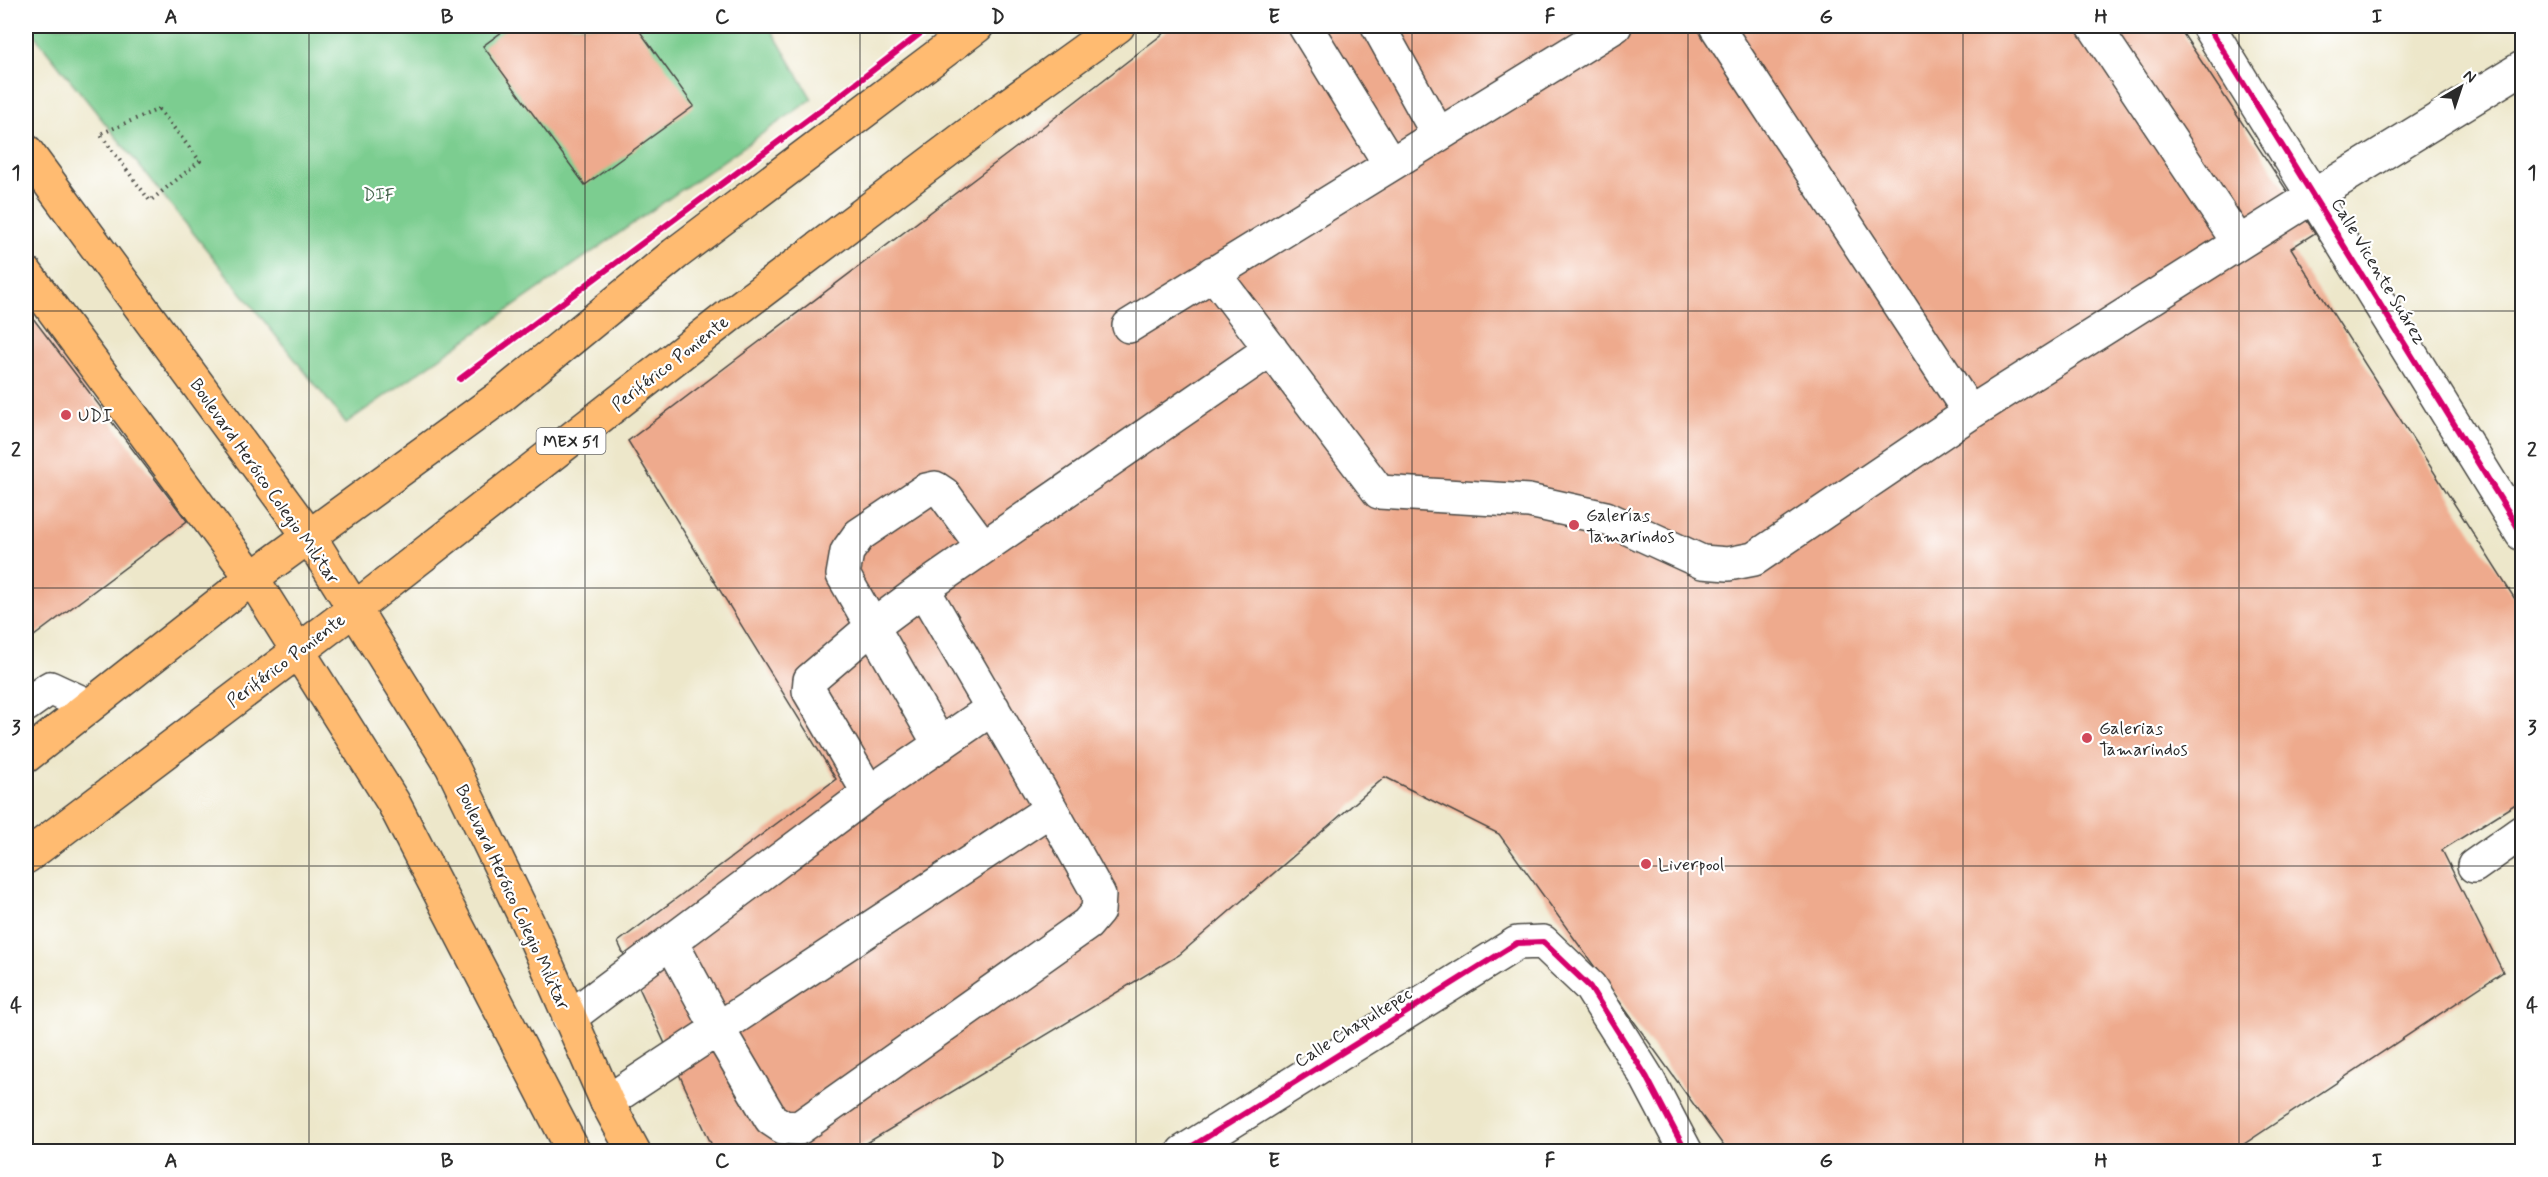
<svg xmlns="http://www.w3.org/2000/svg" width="2548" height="1177" font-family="Mynerve,sans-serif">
<rect width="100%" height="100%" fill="#fff"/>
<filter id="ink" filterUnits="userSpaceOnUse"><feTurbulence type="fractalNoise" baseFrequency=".0167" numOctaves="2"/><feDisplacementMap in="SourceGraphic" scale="12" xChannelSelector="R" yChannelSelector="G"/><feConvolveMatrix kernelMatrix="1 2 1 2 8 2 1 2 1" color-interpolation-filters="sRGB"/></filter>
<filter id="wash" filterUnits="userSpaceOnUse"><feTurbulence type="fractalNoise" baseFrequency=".008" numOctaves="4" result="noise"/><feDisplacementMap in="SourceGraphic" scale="24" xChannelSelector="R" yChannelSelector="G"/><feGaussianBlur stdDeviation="1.35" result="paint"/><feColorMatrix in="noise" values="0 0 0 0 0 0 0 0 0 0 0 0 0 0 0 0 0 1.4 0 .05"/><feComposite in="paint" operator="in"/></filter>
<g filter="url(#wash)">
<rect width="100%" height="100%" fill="#ede7ca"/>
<path fill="#7bcd90" stroke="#537c5e" stroke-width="1.5" d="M27,26H769L812,99L346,423Z"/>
<g id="blocks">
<path fill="#eeaa8d" d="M510,26H636L694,106L585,185L483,46Z
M1173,26H2178L2315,233L2291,248L2522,610V800L2442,850L2503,972L2232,1152H1728L1499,834L1385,777L1179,955L852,1152H715L618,942L836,779L628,441L1022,143Z
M26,309L187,521L26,642Z"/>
</g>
</g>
<g filter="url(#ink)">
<use href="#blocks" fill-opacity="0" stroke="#484743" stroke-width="1.5"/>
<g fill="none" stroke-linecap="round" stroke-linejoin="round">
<defs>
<path id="minor" d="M1305,26L1390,164
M1378,26L1438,134
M1716,26L1970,413L2315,195L2522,68
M2094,26L2239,243
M2208,26L2522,534
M1213,273L1379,492L1529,501L1606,518L1702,562L1728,564L1754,559L1970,413
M1129,326L1615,26
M26,705L50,688L89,706
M940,745L843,575L847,552L859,535L926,490L935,488L944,494L983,547
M869,793L809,691L810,680L872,627L923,589
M2474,866L2522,832
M671,942L718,1029L771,1119L783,1127L799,1128L1087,924L1098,911L1099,895L1051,809
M569,1018L869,793L993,708
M607,1102L1051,809L923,589L1271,349
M1183,1152L1517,943L1543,942L1590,987L1646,1076L1686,1152"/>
<path id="major" d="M26,151L309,536L452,766L536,940L607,1102L634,1152
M26,273L252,578L393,802L574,1152
M26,756L252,578L500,397L675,254L977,26
M26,857L354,609L730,315L989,119L1118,26"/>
</defs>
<use href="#minor" stroke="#484743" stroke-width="36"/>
<use href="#major" stroke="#484743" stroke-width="36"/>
<path stroke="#484743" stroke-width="4" stroke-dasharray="1.5 4.5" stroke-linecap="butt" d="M159,109L200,161L150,201L100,134Z"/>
<use href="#minor" stroke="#fff" stroke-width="33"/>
<use href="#major" stroke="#ffbb71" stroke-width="33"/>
<defs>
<path id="cycleway" d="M2208,26L2522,534
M460,379L833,101L930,26
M1183,1152L1517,943L1543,942L1590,987L1646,1076L1686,1152"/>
</defs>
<use href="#cycleway" stroke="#fff" stroke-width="10"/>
<use href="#cycleway" stroke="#d6006c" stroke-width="6"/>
</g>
</g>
<path fill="none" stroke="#2b2b2b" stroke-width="1.5" stroke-opacity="0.55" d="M309,26V1152M585,26V1152M860,26V1152M1136,26V1152M1412,26V1152M1688,26V1152M1963,26V1152M2239,26V1152M26,311H2522M26,588H2522M26,866H2522"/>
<g fill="#d1495b" stroke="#fff" stroke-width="2">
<circle cx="66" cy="415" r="6"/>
<circle cx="1574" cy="525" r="6"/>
<circle cx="2087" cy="738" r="6"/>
<circle cx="1646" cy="864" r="6"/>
</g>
<g text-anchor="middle" stroke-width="4.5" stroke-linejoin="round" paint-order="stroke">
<rect fill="#fff" stroke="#6b6b6b" stroke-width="1.5" x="536.5" y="428" width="69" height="26" rx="4.5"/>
<g font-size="16" font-weight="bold" fill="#2b2b2b">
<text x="571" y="447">MEX 51</text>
</g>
<g font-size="18" fill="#47644e" stroke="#fff">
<text x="379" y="200">DIF</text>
</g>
<g font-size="18" fill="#2b2b2b" stroke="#fff">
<text transform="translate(2379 271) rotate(59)" y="6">Calle Vicente Suárez</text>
<text transform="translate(670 363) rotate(-38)" y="6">Periférico Poniente</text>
<text transform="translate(265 481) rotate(55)" y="6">Boulevard Heróico Colegio Militar</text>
<text transform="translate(286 660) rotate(-37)" y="6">Periférico Poniente</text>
<text transform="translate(513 897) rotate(65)" y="6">Boulevard Heróico Colegio Militar</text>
<text transform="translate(1353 1027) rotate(-32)" y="6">Calle Chapultepec</text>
</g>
<g font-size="18" fill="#2b2b2b" stroke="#fff" text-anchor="start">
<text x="78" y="421">UDI</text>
<text x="1586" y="521">Galerías<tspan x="1586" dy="21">Tamarindos</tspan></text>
<text x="2099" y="734">Galerias<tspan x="2099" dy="21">Tamarindos</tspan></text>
<text x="1658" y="870">Liverpool</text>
</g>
</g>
<rect width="2548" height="1177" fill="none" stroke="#fff" stroke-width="66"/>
<g transform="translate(2461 87) rotate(39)" stroke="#ffffff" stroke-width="4.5" paint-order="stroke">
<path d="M0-4.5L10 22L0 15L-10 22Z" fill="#2b2b2b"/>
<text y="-9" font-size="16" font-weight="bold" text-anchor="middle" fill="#2b2b2b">N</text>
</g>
<rect x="33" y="33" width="2482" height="1111" fill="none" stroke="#2b2b2b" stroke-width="2"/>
<g font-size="20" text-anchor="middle" font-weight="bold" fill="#2b2b2b">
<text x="171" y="23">A</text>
<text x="447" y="23">B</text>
<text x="722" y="23">C</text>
<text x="998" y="23">D</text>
<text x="1274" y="23">E</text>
<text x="1550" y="23">F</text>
<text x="1826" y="23">G</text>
<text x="2101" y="23">H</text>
<text x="2377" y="23">I</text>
<text x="16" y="179">1</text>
<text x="2532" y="179">1</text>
<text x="16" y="456">2</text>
<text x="2532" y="456">2</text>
<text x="16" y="734">3</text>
<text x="2532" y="734">3</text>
<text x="16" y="1012">4</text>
<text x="2532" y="1012">4</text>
<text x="171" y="1167">A</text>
<text x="447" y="1167">B</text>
<text x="722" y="1167">C</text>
<text x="998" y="1167">D</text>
<text x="1274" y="1167">E</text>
<text x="1550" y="1167">F</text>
<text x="1826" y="1167">G</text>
<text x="2101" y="1167">H</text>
<text x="2377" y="1167">I</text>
</g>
</svg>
